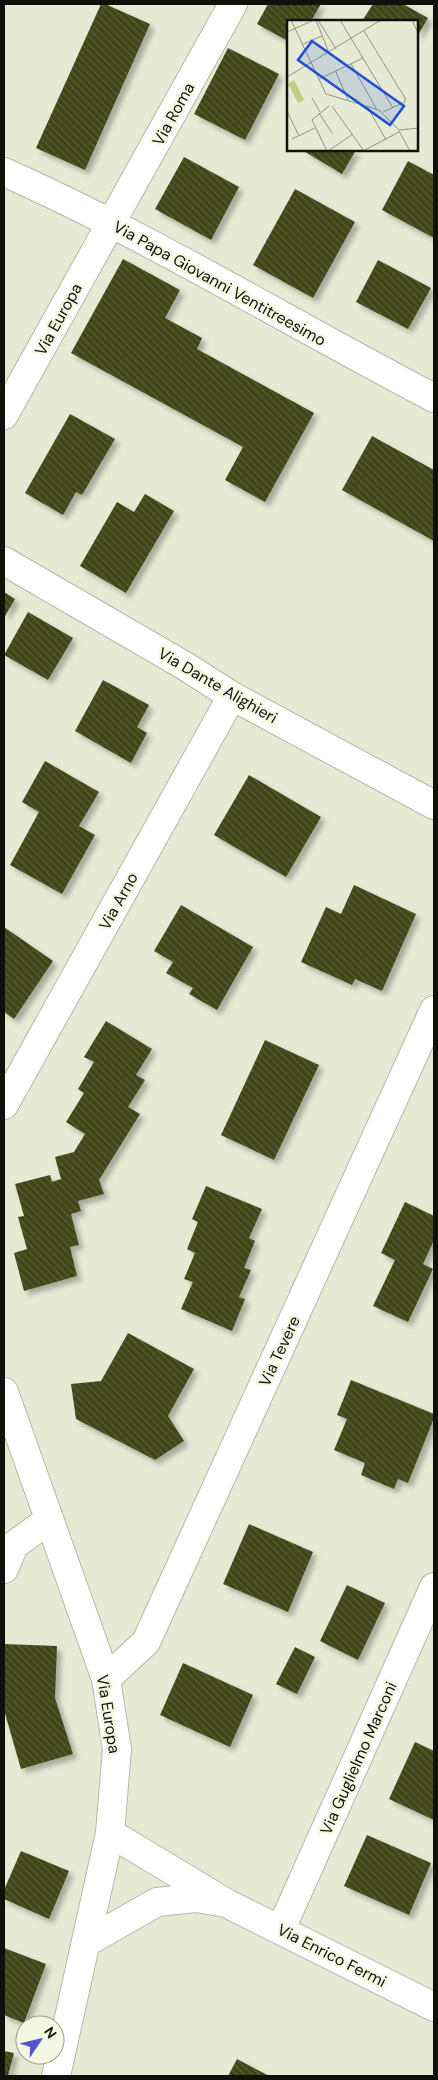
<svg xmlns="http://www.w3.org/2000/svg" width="438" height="2080" font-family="'DM Sans',sans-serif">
<defs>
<pattern id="building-back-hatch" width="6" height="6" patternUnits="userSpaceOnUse" patternTransform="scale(1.25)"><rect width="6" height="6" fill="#414618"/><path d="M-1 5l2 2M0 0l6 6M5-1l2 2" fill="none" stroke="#595d38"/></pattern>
<filter id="shadow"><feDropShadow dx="4.5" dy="4.5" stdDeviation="2.5" flood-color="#0004"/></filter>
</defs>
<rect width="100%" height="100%" fill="#e6ead5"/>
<path fill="url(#building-back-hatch)" filter="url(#shadow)" d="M101,4H105L150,24L85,170L36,148Z
M268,4H321L311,21H288V41L257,24Z
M373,4H403L428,18L417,37V21H362Z
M228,48L279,74L245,140L194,114Z
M302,150H356L342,174Z
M184,157L239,187L211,240L155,209Z
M408,161L434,175V238L382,210Z
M295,189L355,222L313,298L253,265Z
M123,259L180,290L165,318L202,338L197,349L314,413L265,502L225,480L243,447L71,353Z
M378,260L431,288L408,329L356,302Z
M70,414L115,439L82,495L76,492L63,515L25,493Z
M372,436L434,470V541L342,490Z
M145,494L174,511L126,593L80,566L117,502L134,512Z
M4,592L15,599L4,618Z
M28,612L73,638L48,680L4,655Z
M103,680L149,705L137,727L147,733L131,763L75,731Z
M45,761L99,792L79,826L95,835L62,894L10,865L39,812L22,802Z
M249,775L321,817L286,877L214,835Z
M354,885L416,914L382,991L355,979L352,985L301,962L326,907L341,914Z
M181,905L253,947L217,1010L189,994L193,988L166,973L173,962L154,951Z
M4,927L53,961L14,1019L4,1012Z
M106,1021L152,1049L136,1075L145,1080L128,1107L140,1114L99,1180L104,1194L78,1201L81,1211L71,1214L79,1245L70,1247L77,1276L24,1291L14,1253L27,1249L18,1217L24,1216L15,1184L50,1175L52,1182L61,1179L55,1157L74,1152L85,1134L66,1122L84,1093L78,1089L94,1062L84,1057Z
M265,1040L319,1065L274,1160L221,1135Z
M206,1186L262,1209L249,1238L255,1241L244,1268L251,1270L239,1297L245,1299L232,1331L181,1309L193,1282L184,1279L195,1253L187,1249L198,1222L192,1219Z
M405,1202L434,1216V1240L423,1264L433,1269L408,1322L373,1306L395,1260L381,1253Z
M128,1333L194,1369L168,1416L184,1441L155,1460L76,1419L71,1384L101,1381Z
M351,1380L434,1414V1418L408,1483L398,1479L394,1489L361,1475L365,1463L334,1450L347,1419L337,1415Z
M249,1524L313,1552L288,1612L223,1584Z
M347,1585L385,1603L358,1660L320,1641Z
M4,1644L57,1646L55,1698L73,1754L21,1769L4,1710Z
M295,1647L315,1657L297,1694L276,1684Z
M183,1663L253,1695L230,1747L160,1715Z
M415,1742L434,1751V1820L389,1799Z
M367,1835L431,1863L409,1915L344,1886Z
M21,1851L69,1871L49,1919L4,1899V1890Z
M4,1948L46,1964L24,2023L4,2015Z
M4,2051L14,2053L8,2076H4Z
M237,2059L269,2076H228Z"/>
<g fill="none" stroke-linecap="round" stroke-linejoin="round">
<defs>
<path id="street" d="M4,415L233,4
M4,561L185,666L232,696L434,805
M4,1105L232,696
M4,1392L106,1679L117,1749L110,1833L56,2076
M4,1569L14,1545L49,1520
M106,1679L146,1642L434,1010
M110,1833L228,1904L434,2007
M281,1929L434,1587
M87,1942L157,1902L196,1898L220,1902"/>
<path id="secondary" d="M4,172C152,238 290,323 434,398"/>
</defs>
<use href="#street" stroke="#b5b8a5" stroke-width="30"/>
<use href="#secondary" stroke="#b5b8a5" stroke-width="30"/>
<use href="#street" stroke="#fff" stroke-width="28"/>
<use href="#secondary" stroke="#fff" stroke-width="28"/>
</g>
<g text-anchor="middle" stroke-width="5" stroke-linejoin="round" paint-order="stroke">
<g font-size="16" fill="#11110b" stroke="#f4f7e2">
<text transform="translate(173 114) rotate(-61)" y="6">Via Roma</text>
<text transform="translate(220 283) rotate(29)" y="6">Via Papa Giovanni Ventitreesimo</text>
<text transform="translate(58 319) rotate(-61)" y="6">Via Europa</text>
<text transform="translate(218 685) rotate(30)" y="6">Via Dante Alighieri</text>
<text transform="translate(118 901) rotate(-61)" y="6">Via Arno</text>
<text transform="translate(279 1351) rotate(-65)" y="6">Via Tevere</text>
<text transform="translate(109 1714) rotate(81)" y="6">Via Europa</text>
<text transform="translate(358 1758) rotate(-66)" y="6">Via Guglielmo Marconi</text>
<text transform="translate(332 1955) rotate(27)" y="6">Via Enrico Fermi</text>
</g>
</g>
<g transform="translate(287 20)">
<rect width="131" height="131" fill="#e6ead5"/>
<path d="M7,60L17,80L11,83L1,64Z" fill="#c3cc80"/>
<path fill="none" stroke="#919384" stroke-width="1" d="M4,0L39,74L92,90L112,110L132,108M29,0L42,33M31,0L49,29M53,0L106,88M125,0L132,15M77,11L118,78V82L96,92M0,12L27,0M16,24L35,16M64,44L89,88M49,52L61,80M0,57L94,0M32,59L76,38M25,78L33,92M45,86L77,131M80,86L99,120M0,91L12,116M32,93L45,113M112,111L123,131M5,119L28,108M78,130L112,112M40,131L25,100L42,86M41,131L66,114"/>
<path fill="#1d4ed8" fill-opacity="0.15" stroke="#1d4ed8" stroke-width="2.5" d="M25,21L117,86L103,105L11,40Z"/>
<rect width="131" height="131" fill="none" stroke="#11110b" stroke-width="2.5"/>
</g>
<rect width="438" height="2080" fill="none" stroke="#11110b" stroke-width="10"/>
<g transform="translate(40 2040) rotate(55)"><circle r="24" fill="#f4f7e2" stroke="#999b8c"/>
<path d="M0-4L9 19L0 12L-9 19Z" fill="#5056cd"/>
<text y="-8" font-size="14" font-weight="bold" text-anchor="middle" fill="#11110b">N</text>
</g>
</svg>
